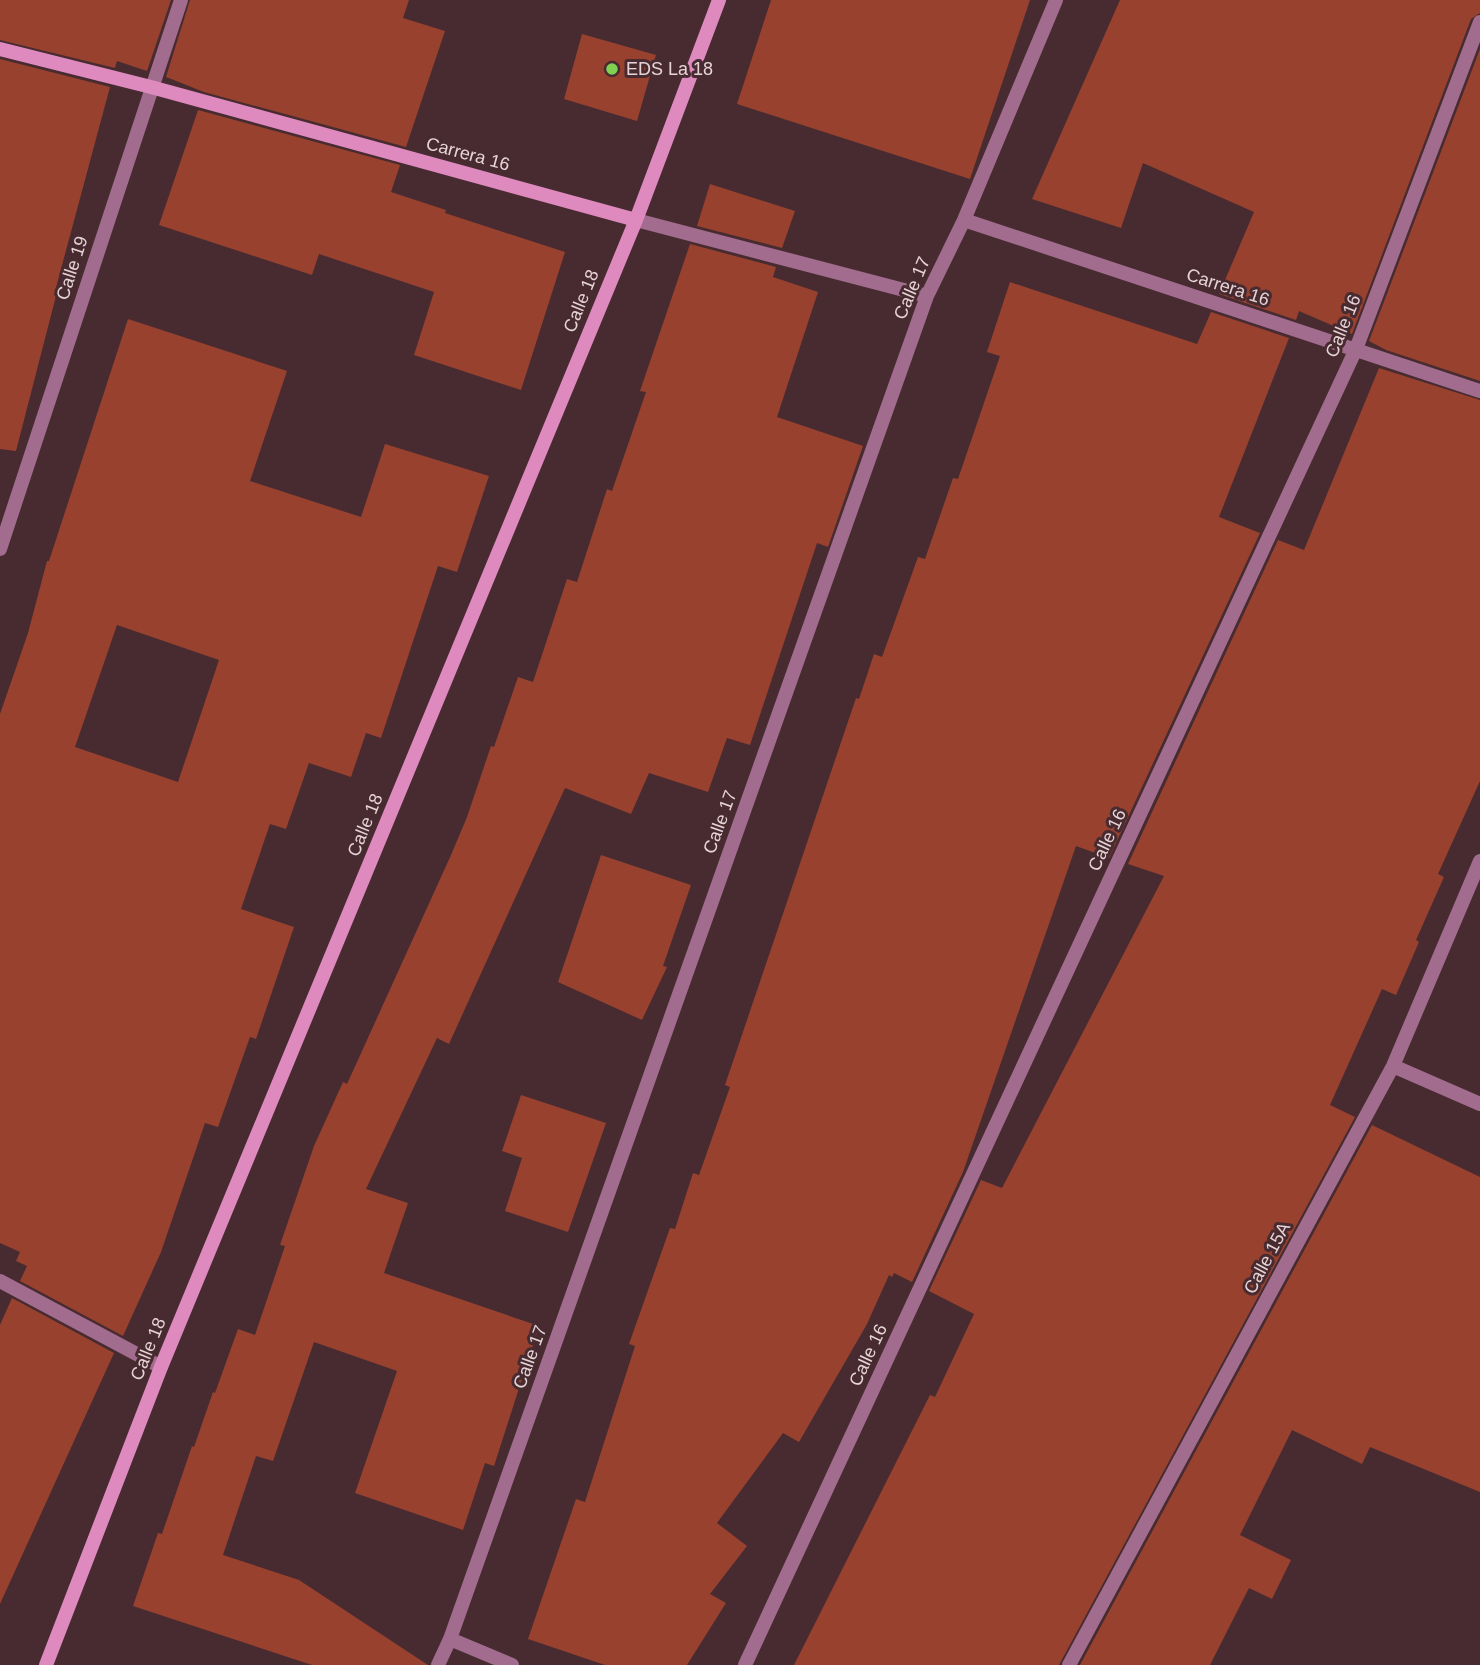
<svg xmlns="http://www.w3.org/2000/svg" width="1480" height="1665" font-family="Arial,sans-serif">
<rect width="100%" height="100%" fill="#472b30"/>
<path fill="#98412f" fill-rule="evenodd" d="M0,0H171L147,71L117,61L115,68L0,40Z
M190,0H409L403,18L445,31L406,147L204,92L166,77Z
M771,0H1030L970,179L737,104Z
M1120,0H1480V13L1471,19L1352,334L1299,311L1296,320L1219,294L1254,212L1143,163L1121,228L1032,199Z
M582,34L656,55L637,121L564,99Z
M1480,49V381L1386,350L1369,341Z
M0,59L110,87L54,295L56,296L16,451L0,449Z
M198,110L400,165L391,192L446,210L445,213L565,252L521,390L414,355L434,292L319,254L312,275L159,225Z
M710,184L795,211L782,248L697,226Z
M690,244L776,267L773,277L818,292L777,417L863,446L828,547L817,543L750,745L727,738L708,792L649,773L631,814L565,788L449,1044L437,1038L366,1189L408,1203L384,1273L539,1326L494,1466L485,1463L463,1530L355,1493L397,1371L314,1342L273,1461L256,1456L223,1555L299,1580L428,1665H312L133,1606L158,1533L162,1534L192,1446L194,1447L213,1392L215,1393L238,1329L255,1335L285,1246L280,1245L314,1146L343,1082L347,1084L451,855L467,817L491,746L494,747L518,677L533,682L567,579L577,582L607,489L612,491L646,392L640,391Z
M1010,282L1197,344L1211,312L1289,338L1219,517L1260,533L1109,858L1076,846L963,1172L912,1282L894,1273L892,1277L889,1275L867,1324L799,1442L783,1433L717,1523L747,1546L710,1594L726,1603L687,1665H605L528,1639L576,1499L585,1502L635,1346L629,1344L670,1228L675,1229L693,1173L699,1175L730,1087L725,1085L856,698L859,699L874,654L882,657L918,557L925,559L953,478L958,479L1000,356L987,352Z
M128,319L287,371L250,481L361,517L385,444L489,476L457,572L438,566L381,738L366,733L351,777L309,763L286,829L270,824L241,909L294,927L256,1039L250,1037L218,1127L205,1123L161,1252L123,1336L20,1281L27,1266L16,1261L20,1252L0,1243V714L28,633L47,561H49ZM117,625L219,660L178,782L75,747Z
M1379,368L1480,400V781L1438,874L1444,877L1416,940L1419,942L1396,995L1382,989L1330,1105L1355,1117L1059,1665H794L930,1395L935,1397L974,1314L929,1291L981,1180L1002,1188L1164,876L1128,864L1278,540L1304,550Z
M601,855L691,885L663,966L667,967L642,1020L558,982Z
M521,1095L606,1123L568,1232L505,1211L522,1158L502,1151Z
M1372,1125L1480,1177V1492L1370,1447L1362,1464L1292,1430L1240,1535L1291,1560L1272,1599L1249,1588L1210,1665H1080Z
M12,1298L114,1353L0,1604V1325Z"/>
<g fill="none" stroke-linecap="round" stroke-linejoin="round">
<path stroke="#a16c8d" stroke-width="14" d="M636,220L927,296
M964,220L1480,391
M0,549L181,0
M1393,1066L1480,1104
M0,1281L161,1367
M450,1639L512,1665
M438,1665L450,1639L927,296L964,220L1056,0
M745,1665L1356,349L1480,22
M1069,1665L1393,1066L1480,861"/>
<path stroke="#df8abf" stroke-width="14" d="M0,49L151,87L636,220
M46,1665L161,1367L636,220L719,0"/>
</g>
<circle fill="#80d051" stroke="#472b30" stroke-width="2.5" cx="612" cy="69" r="7"/>
<g text-anchor="middle" stroke-width="6" stroke-linejoin="round" paint-order="stroke">
<g font-size="18" fill="#e7d4d6" stroke="#472b30" text-anchor="start">
<text x="626" y="75">EDS La 18</text>
</g>
<g font-size="18" fill="#e7d4d6" stroke="#472b30">
<text transform="translate(468 154) rotate(15)" y="6">Carrera 16</text>
<text transform="translate(72 268) rotate(-72)" y="6">Calle 19</text>
<text transform="translate(1228 287) rotate(18)" y="6">Carrera 16</text>
<text transform="translate(912 288) rotate(-67)" y="6">Calle 17</text>
<text transform="translate(581 301) rotate(-68)" y="6">Calle 18</text>
<text transform="translate(1343 326) rotate(-68)" y="6">Calle 16</text>
<text transform="translate(720 822) rotate(-70)" y="6">Calle 17</text>
<text transform="translate(365 825) rotate(-68)" y="6">Calle 18</text>
<text transform="translate(1107 840) rotate(-65)" y="6">Calle 16</text>
<text transform="translate(1267 1258) rotate(-62)" y="6">Calle 15A</text>
<text transform="translate(148 1349) rotate(-68)" y="6">Calle 18</text>
<text transform="translate(868 1355) rotate(-65)" y="6">Calle 16</text>
<text transform="translate(530 1357) rotate(-70)" y="6">Calle 17</text>
</g>
</g>
</svg>
